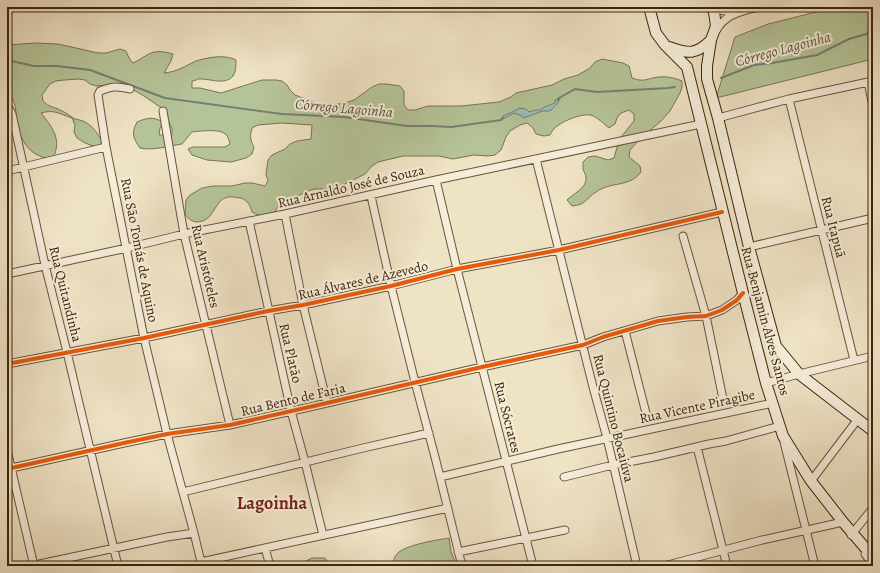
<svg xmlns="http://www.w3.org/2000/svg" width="880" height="573" font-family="Alegreya,serif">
<rect width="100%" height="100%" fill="#efe3c6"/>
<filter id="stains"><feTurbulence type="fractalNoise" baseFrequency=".005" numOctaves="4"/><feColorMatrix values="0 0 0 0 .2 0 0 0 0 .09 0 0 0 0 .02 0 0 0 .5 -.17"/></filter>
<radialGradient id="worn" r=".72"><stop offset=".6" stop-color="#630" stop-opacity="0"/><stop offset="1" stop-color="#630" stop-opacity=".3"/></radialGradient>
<path fill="#b5c498" stroke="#7a7450" d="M836,7H873V59L716,98L735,37L768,24Z
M35,43L58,44L98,53H106L120,49L126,51L129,58L133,63C151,54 151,48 173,54L171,61L164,73C177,72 185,66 196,61C204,58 222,55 230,58C232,58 234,59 236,60C236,66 236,71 233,76C225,86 209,78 198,79C196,80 194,81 192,81V88H200L221,93L262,80H276L282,81L287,85L290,90L295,95L321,105H334L348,102L354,100L372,87L379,84H387L400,86L404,91V105L408,110H415L428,106H461L499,102L511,97L516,93L552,85L564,79L578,75L590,68L595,62L602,59L623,63L629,66L632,78C645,83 647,78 659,77C666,76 675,78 682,81V87L680,93L670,111L661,121L640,139L630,150L629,157L640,166L641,172C629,188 611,181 596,192C585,199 586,205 572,206L567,200C573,194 587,188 586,178C586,175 584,172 583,169C583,166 583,164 583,162L588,157L595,156L608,160L614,158L618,144L621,137L634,121V114L629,110L621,113L617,118L615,124L609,128C604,124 597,117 591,115C581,113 559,122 553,130C552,131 551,133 550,135L544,136L536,134L533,128L527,123L520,125L510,131L506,137L501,150L495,155L488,156L474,155L453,159L439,156H403L378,162L372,166L365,174L343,185L337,189H315L308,191L295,197L288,198L282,201L278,206L275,212L269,216L258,215L252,212C250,205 248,201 241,198C237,198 232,196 228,197C214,199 215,221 198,222C192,222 189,219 185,215L186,200L190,195L202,188L213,186H232L245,183H252L265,186L268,181L266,174L268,160L272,155L285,149L290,144L297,141L311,139L312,125L282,123L258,125L252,128C250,136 250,140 254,147L252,154L246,158L231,162L207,160L192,155L188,149L193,147H225L230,144C229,140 228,135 224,133C217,129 200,131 192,132L182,144C168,146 153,151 140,148C133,138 131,134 137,122C147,118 152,116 163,122L160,128L159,135H172V129L163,109L144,96L132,89L111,85L96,86L90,84L85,80L78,79L64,80L56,81L50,84L42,95L43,101C50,108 53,106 60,110C65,112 69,115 73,118C77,120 82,120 85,122C93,126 98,134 102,141L99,148L85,143L77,138L74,132L75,125L72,118C60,114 54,109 41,113C53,128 62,140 53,158C48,158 44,158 40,156C27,152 18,134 16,121C15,118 16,115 16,112C15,104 13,97 7,92V45Z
M449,538L451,552L457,566H392C393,562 394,557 397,554C404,545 437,540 449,538Z
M312,558H325L331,566H296Z"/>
<path fill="#9abdb9" stroke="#758072" d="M561,97L557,104L550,111H543L523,118L522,116L514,113L501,120L503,116C507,114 516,111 519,108L526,109L529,112L536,110H540C544,106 550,105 555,103V100Z"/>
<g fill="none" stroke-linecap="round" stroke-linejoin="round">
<path stroke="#758072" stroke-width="2" d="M7,60L34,66H57L90,70L165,98L282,114L344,117L407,126H432L451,127L501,120L503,118
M721,78L754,65L772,63L817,55L849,39L873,32
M558,100L559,98L575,89L597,92L668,88L675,87"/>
<defs>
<path id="street" d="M716,7L720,10L735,13
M716,31C725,14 740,12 758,7
M868,82L873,106
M130,89C116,86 113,86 100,91L98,95L106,147L144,338L167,434L194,533L202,566
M789,99L854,360
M7,105L12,114L45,265L67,352L79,403L118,566
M163,111L184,234L230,425
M718,118L789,99L873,81
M536,159L593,387L607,438L637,566
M7,171L106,147
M436,180L457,269L533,566
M371,196L391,286L415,382L435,457L462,566
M285,214L303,305L327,403
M249,221L291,411L305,462L323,535
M683,236L706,316L723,399
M749,247L873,218
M7,274L127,248L184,234L285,214L436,180L701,124
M625,331L647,417
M7,364L144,338L268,311L303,305L391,286L457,269L559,250L722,212
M766,383L799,374L873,356
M784,442L815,566
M697,447L727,566
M7,450L34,566
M7,469L124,443L167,434L230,425L327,403L482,367L583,345L603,337L658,321L687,317L706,316L722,310L737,300L743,293
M440,477L558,449L773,403
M564,477L613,465L654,457L709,444L726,441L780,426
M811,481L858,419
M183,492L363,448L429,433
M851,535L873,508
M265,548L270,566
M458,552L565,530
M865,554L873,565
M201,562L448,508
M30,566L167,537L194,533
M664,566L762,540L843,522L845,526"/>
<path id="secondary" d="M649,7L656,33L665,45L687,67L743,293L766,383L783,436L811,481L843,522L873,557
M711,7L714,12L716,26L711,40L707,66V79L718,118L749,247L776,346L799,374L873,431
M669,47C688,54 696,55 711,40"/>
</defs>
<use href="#street" stroke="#6a5438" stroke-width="9"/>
<use href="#secondary" stroke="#3e2508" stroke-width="12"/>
<use href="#street" stroke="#f5edda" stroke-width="7"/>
<use href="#secondary" stroke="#f5edda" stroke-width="10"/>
<defs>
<path id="cycleway" d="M7,364L144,338L268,311L303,305L391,286L457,269L559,250L722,212
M7,469L124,443L167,434L230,425L327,403L482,367L583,345L603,337L658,321L687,317L706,316L722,310L737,300L743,293"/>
</defs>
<use href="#cycleway" stroke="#f5edda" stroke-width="6"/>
<use href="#cycleway" stroke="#e8590c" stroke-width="4"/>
</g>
<g text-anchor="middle" stroke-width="4" stroke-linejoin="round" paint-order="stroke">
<g font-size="14" fill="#3e2508" stroke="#f5edda">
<text transform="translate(351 186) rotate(-13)" y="5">Rua Arnaldo José de Souza</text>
<text transform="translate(834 227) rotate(76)" y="5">Rua Itapuã</text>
<text transform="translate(140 250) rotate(79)" y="5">Rua São Tomás de Aquino</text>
<text transform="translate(206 266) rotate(77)" y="5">Rua Aristóteles</text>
<text transform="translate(363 280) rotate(-13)" y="5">Rua Álvares de Azevedo</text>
<text transform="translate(66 294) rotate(76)" y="5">Rua Quitandinha</text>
<text transform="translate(766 321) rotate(75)" y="5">Rua Benjamin Alves Santos</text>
<text transform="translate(291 353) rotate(77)" y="5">Rua Platão</text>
<text transform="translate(293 399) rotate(-13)" y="5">Rua Bento de Faria</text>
<text transform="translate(697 406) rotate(-12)" y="5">Rua Vicente Piragibe</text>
<text transform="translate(508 417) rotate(76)" y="5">Rua Sócrates</text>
<text transform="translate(614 418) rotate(76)" y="5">Rua Quintino Bocaiúva</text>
</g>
<g font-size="15" font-style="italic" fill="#5a533d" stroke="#f5edda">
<text transform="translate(783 49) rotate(-15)" y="5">Córrego Lagoinha</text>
<text transform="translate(344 108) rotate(5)" y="5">Córrego Lagoinha</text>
</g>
<g font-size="18" font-weight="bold" fill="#7a1f14" stroke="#f5edda">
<text x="272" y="509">Lagoinha</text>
</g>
</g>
<rect width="880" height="573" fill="none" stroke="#efe3c6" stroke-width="24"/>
<rect x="8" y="8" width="864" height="557" fill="none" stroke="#3e2508" stroke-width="2"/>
<rect x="12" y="12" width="856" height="549" fill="none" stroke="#3e2508"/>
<rect width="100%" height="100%" filter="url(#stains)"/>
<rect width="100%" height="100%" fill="url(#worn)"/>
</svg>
